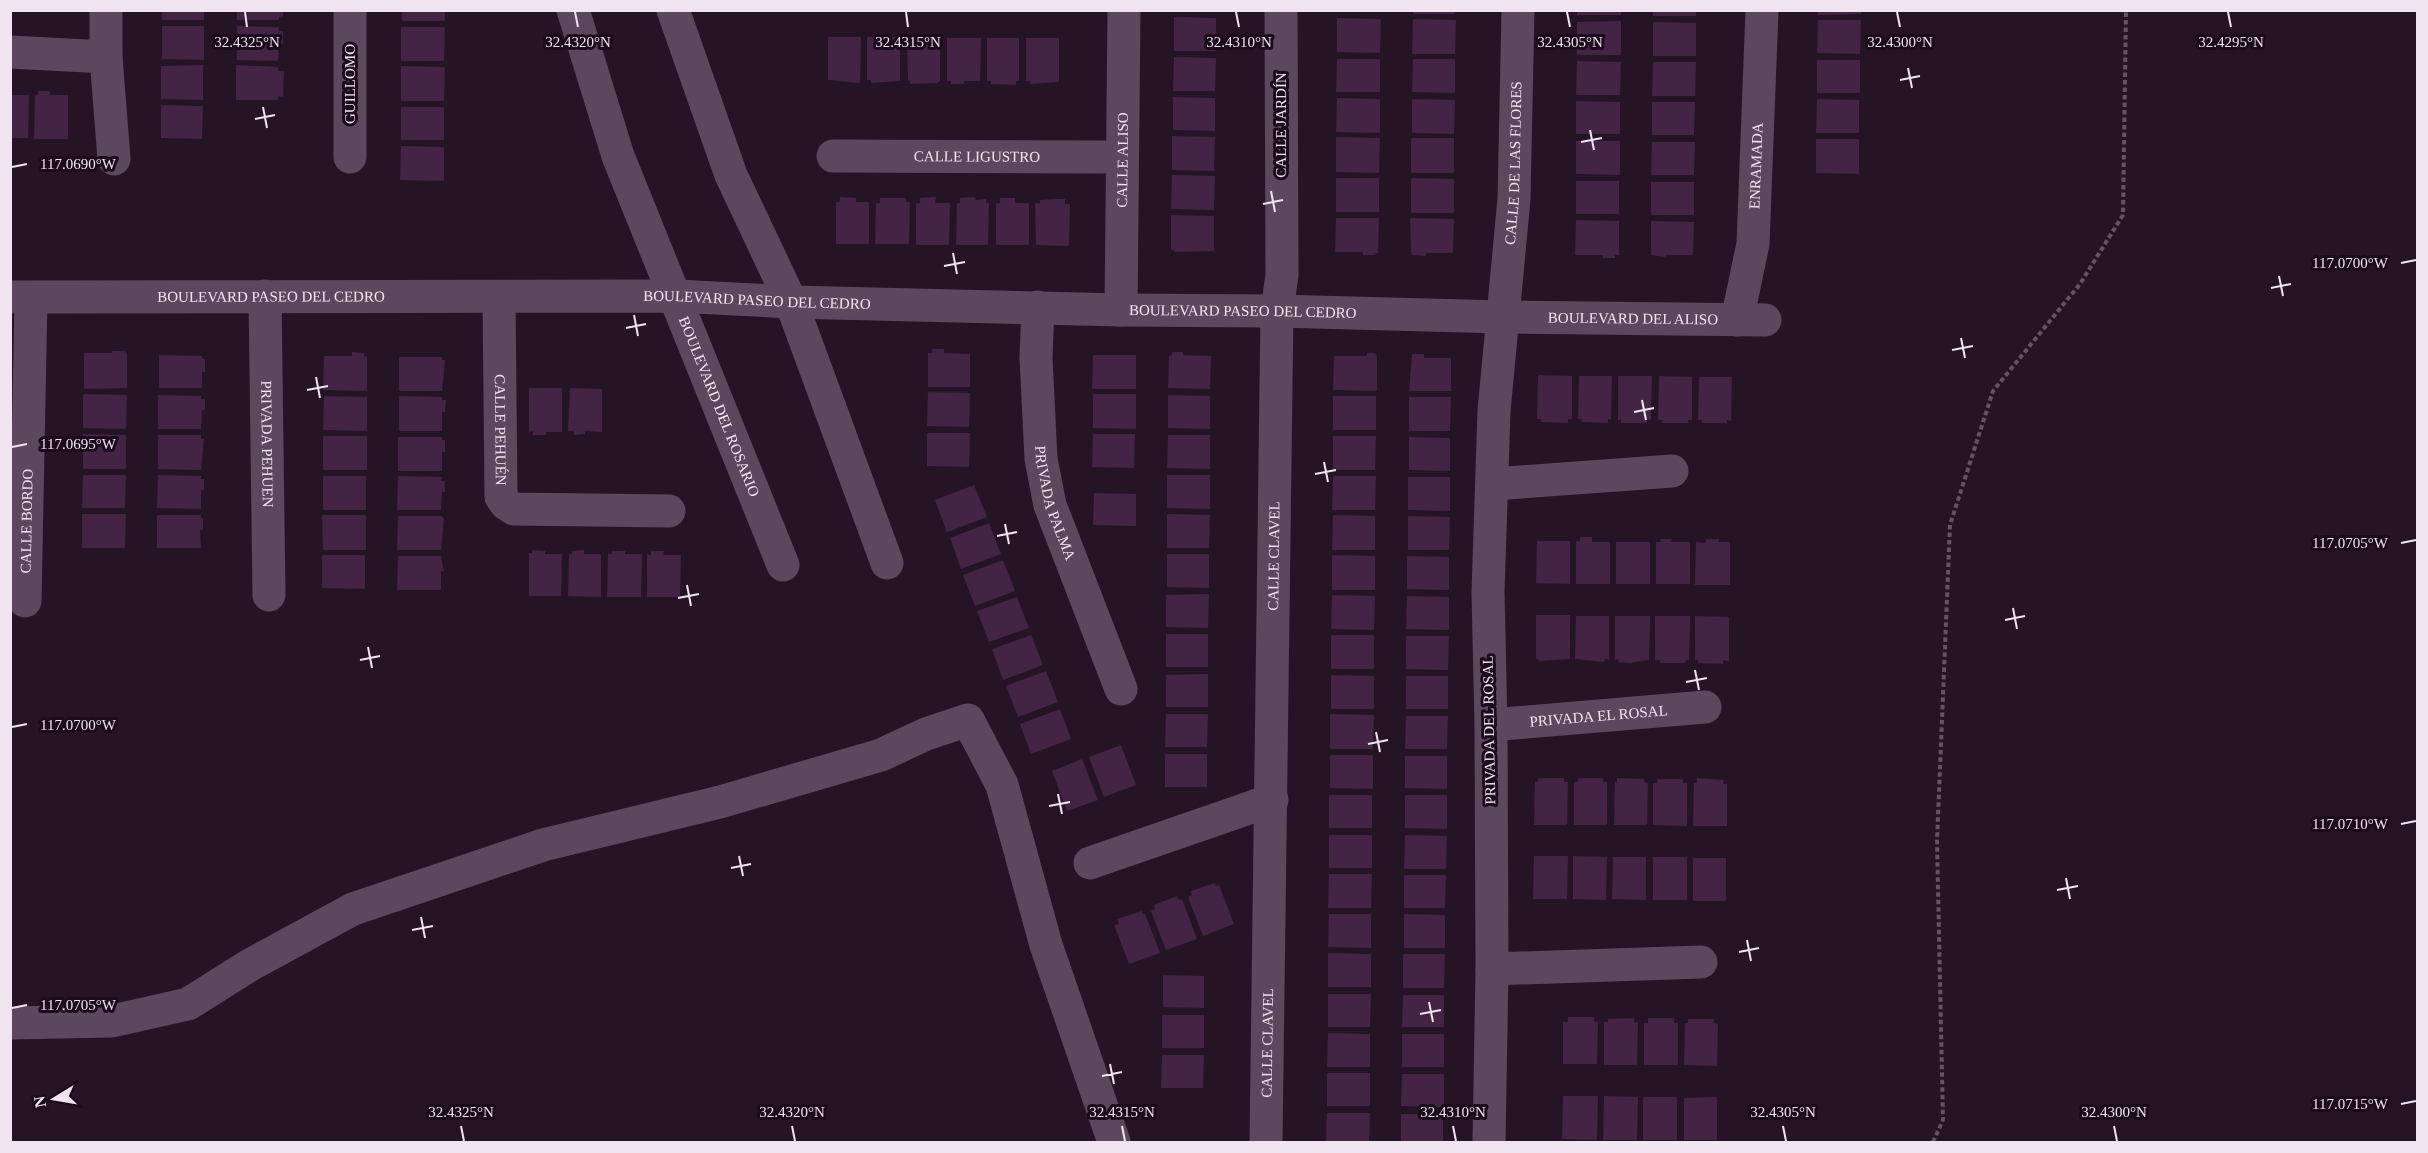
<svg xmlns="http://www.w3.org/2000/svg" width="2428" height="1153" font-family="'Times New Roman',serif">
<rect width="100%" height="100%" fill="#251426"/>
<path fill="#432445" d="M162,10H204V20H162Z
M237,10H283V16L279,17V20H237Z
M402,10H445V21H402Z
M1413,10H1456L1455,14H1413Z
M1577,10H1621V15H1577Z
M1653,10H1696V16H1653Z
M1818,10H1861V14L1818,15Z
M1174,17L1216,18V51H1174Z
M1337,18L1381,19L1380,53L1337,52Z
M1413,19L1456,20L1455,54H1412Z
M1818,20H1861L1860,54L1817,53Z
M1621,21V55H1577V22Z
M1653,22L1696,23V56H1653Z
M162,26H204V60L162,59Z
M237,26L279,27V31H283V44H279L278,61L237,60Z
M401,27H445L444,61H401Z
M828,37H861L860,83L828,80Z
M867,37H900V81L871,83V80H867Z
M907,37H940V81L937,83L910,84V81L908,80Z
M947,38H981L980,81H964V84H951V81H947Z
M987,38H1019V81H1016V85L991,84V81H987Z
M1026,38H1059V82L1030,84V81L1026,82Z
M1174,57L1216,58L1215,91H1173Z
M1337,59H1380V92H1336Z
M1413,59H1455V93L1412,92Z
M1817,60H1860V93H1817Z
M1577,61L1621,62L1620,95H1576Z
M1653,62H1696L1695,96H1652Z
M203,65V100L161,99V66Z
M236,65L278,67V71H284L283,97L278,96V100H236Z
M401,66L445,67L444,101H401Z
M38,91H50V95H68V139H34L35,95H38Z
M10,95H29L28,138H10Z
M1173,97L1215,98V131L1173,130Z
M1337,98L1380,99V133L1336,132Z
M1412,99L1455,100L1454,134L1412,133Z
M1817,99L1859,100V133H1816Z
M1576,101L1620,102V134H1576Z
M1652,102H1695L1694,135H1652Z
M161,105L203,106L202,139L161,138Z
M401,107H444V140H401Z
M1172,136L1215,137L1214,171L1172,170Z
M1336,137L1380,138L1379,173L1336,172Z
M1411,138H1454V173H1411Z
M1816,139H1859V174L1816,173Z
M1576,141H1620V175L1576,174Z
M1652,142H1695L1694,175H1651Z
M401,146L444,147V181L400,180Z
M1172,175L1215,176L1214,210L1171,209Z
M1336,178H1379V212H1336Z
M1411,178L1454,179V213H1411Z
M1576,181H1619V214H1576Z
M1651,182H1694V215H1651Z
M840,197L856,198V202H869V244H836V202H840Z
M936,197L935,203H950L949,245H916V203H920V198Z
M975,197L976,200L986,199V203H989L988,245H956L957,203H960V198Z
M880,198H906V202H910L909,244H875L876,203H880Z
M1000,198H1015V203H1029V245H996V203H1000Z
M1053,199H1065V204H1070L1069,246L1036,245L1035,203H1040V200Z
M1171,215L1214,216V251L1174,252V250H1171Z
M1336,218H1379L1378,253H1375L1376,255H1363V252H1335Z
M1410,218L1454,219L1453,253H1426V256L1413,255L1411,252Z
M1576,220L1619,221V255H1615V258H1603V255H1575Z
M1651,221L1694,222L1693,255H1665V257L1651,255Z
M932,349H944V353L970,354V387H928V353H932Z
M112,351H125L127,354V388L84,389V353H112Z
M352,352L364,353V356L367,357V391L323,390L324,356H352Z
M1172,352H1183V355L1211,356L1210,389L1168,388L1169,356L1172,355Z
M1367,353H1375L1377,356V391L1333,390L1334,356H1367Z
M1412,354H1424V358H1451V391H1409Z
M159,355L202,356V358L205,359V372H202V388H159Z
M1093,355H1136V389H1092Z
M399,357H442V360H445L442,391H399Z
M1538,375L1572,376V419H1568V423L1541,422V419H1537Z
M1579,376H1612L1611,419H1608V423L1582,422L1581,419H1578Z
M1618,376H1652L1651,420L1647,419V423H1621V419L1618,420Z
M1659,376L1692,377V420H1688V423H1662L1663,420H1658Z
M1699,377H1732L1731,421L1727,420V423H1702V420H1698Z
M529,388H562V432H546V435H533V431L529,432Z
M570,388L602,389V432L585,431V434L574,435V431H568Z
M928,392L970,393L969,427L927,426Z
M83,394L127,395L126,429L83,428Z
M1093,394H1136V429L1093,428Z
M158,395L201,396V399H205V410H202L201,429H158Z
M1168,395L1210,396V429L1168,428Z
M324,396L367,397V431L323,430Z
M399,396L442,397V400H446L445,412H442V431H399Z
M1333,396H1376V430H1333Z
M1409,397H1451L1450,431H1409Z
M927,433H970L969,467L927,466Z
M83,434L126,435V469H83Z
M1093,434H1135L1134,468L1092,467Z
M158,435H201V439H204L201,470L158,469Z
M1168,435H1210V469L1167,468Z
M323,436H367V470H323Z
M1333,436H1376L1375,470H1333Z
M398,437H442V440H445V452H442V471H398Z
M1409,437L1450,438V471L1409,470Z
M83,475H126L125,508H82Z
M158,475L201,476V479H204V490H201V509L157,508Z
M1167,475H1210V509L1167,508Z
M323,476H366V510H323Z
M398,476L442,477L441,481H445V492H442L441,510H397Z
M1333,476H1376L1375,510H1332Z
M1408,477H1450V511L1408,510Z
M974,485L987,517L947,532L935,500Z
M1094,493L1136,494V526L1093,525Z
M82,514H126L125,548H82Z
M1167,514L1210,515L1209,548H1167Z
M157,515H201V518H203V530H200L201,548H157Z
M322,515H366V550H323Z
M1333,515L1375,516V550H1332Z
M398,516H442L444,519L441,550H397Z
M1408,516L1450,517L1449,550H1408Z
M989,523L1001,554L961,569L950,538Z
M1580,537H1592V542H1610V584H1576V541H1580Z
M1661,539H1672L1671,542H1690V584H1656V542H1660Z
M1706,539H1719V542H1730V585H1695L1696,542L1706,543Z
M1537,541H1570V584L1536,583Z
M1616,542H1650V584H1616Z
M532,550L545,551V554H562L561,596H529V553H532Z
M584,550V554H601V597L568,596L569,554H572V551Z
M612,551H625V554H642L641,597H607L608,554H612Z
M651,551H664L663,555H681L680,597H647V554L651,555Z
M1167,554H1209V588L1167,587Z
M322,555H365V589L322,588Z
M1332,555L1375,556V590H1332Z
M398,556H441L444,572L441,571V590H397Z
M1407,556L1449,557V590L1407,589Z
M1003,560L1015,591L975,606L963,575Z
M1209,594L1208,628L1166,627V595Z
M1332,595L1375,596L1374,630L1331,629Z
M1407,596L1449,597V630L1406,629Z
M1017,597L1029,628L989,642L977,611Z
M1536,615H1570V659L1539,661V659H1536Z
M1576,616H1609V660L1605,659L1604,662L1575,659Z
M1615,616H1650L1649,660L1630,663L1618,662L1619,659L1615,660Z
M1655,616H1690L1689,660L1685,661V663H1660V660H1655Z
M1695,616L1729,617V661L1723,660V664L1698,663V660H1695Z
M1166,634H1208V667H1166Z
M1031,635L1043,665L1003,680L992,649Z
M1331,635H1374V669H1331Z
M1406,636H1449L1448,670L1406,669Z
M1046,671L1058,702L1018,717L1006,686Z
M1208,674V707H1166V675Z
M1331,675L1374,676V709H1331Z
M1406,676H1448V709H1406Z
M1060,709L1071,739L1031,754L1020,724Z
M1166,714H1208L1207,747H1165Z
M1330,714L1374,715L1373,749H1330Z
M1406,716H1448L1447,749H1405Z
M1121,745L1136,785L1104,797L1089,757Z
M1165,754H1207V787H1165Z
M1330,755H1373V789L1330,788Z
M1405,756H1447V789L1405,788Z
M1082,759L1098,800L1067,811L1052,771Z
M1538,778H1564V782H1568L1567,825H1534L1535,782H1538Z
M1578,778H1603V782H1607V825H1574V782H1578Z
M1617,778L1644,779V782L1648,783L1647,825H1614L1615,782L1617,783Z
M1697,778L1724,780L1723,784H1727V826H1693L1694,783H1697Z
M1657,779H1683V783H1687V826L1653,825V783H1657Z
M1329,795H1372V828H1329Z
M1405,795H1447V829L1405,828Z
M1329,835H1372V868H1329Z
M1405,835L1447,836L1446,869H1404Z
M1534,856H1568L1567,899H1533Z
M1573,856L1607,857L1606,900L1573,899Z
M1613,857H1646V900L1612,899Z
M1653,857H1687V900H1653Z
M1693,858H1726V901H1693Z
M1329,874H1372L1371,908H1328Z
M1404,875H1446L1445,908H1404Z
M1215,883L1216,886L1219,885L1234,924L1203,936L1188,897L1192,895L1191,891Z
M1177,896L1179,900L1182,899L1197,939L1166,950L1151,911L1155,909L1154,905Z
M1142,911L1143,914H1145L1160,953L1129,964L1114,925L1119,924L1117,919Z
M1329,914H1371V948L1328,947Z
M1404,914L1445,915V948H1404Z
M1328,953L1371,954V987H1328Z
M1403,954H1445L1444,988H1403Z
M1163,975L1204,976V1008L1163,1007Z
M1328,994H1371L1370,1027H1328Z
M1403,995H1444V1027H1402Z
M1162,1015H1204V1048H1162Z
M1568,1017H1594V1022H1598L1597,1064H1563V1022H1568Z
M1634,1018V1023L1638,1022L1637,1065H1604V1022H1608V1019Z
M1648,1018H1674V1023H1678V1065H1644V1023H1648Z
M1688,1019H1714V1023L1718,1024L1717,1066L1684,1065L1685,1023H1688Z
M1328,1033L1370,1034V1067H1327Z
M1402,1034H1444V1067H1402Z
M1162,1055H1204L1203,1088H1161Z
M1327,1073H1370V1106H1327Z
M1402,1074H1444V1107L1401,1106Z
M1563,1096H1598L1597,1140L1562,1139Z
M1604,1096L1638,1097L1637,1140H1603Z
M1643,1097H1677V1140H1643Z
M1717,1097V1140H1684V1098Z
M1327,1113H1370L1369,1142H1326Z
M1401,1114H1443V1142H1401Z"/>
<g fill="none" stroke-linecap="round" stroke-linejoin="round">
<path stroke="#635364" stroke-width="4" stroke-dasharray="4.5 3" stroke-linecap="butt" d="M1933,1142L1943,1120L1937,841L1950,525L1993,391L2080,284L2123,215L2126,10"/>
<g stroke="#5c485d" stroke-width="33">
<path d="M106,10V57L114,159"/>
<path d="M350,10V157"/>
<path d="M10,52L106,57"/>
<path id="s1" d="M833,156L1122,157"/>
<path id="s2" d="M265,296L269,595"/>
<path id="s3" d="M499,298L501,497L506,504L514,509L669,511"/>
<path id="s4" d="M1038,307L1036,358L1041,459L1050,505L1121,689"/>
<path id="s5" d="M1121,310L1124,10"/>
<path id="s6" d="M1503,317L1765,320"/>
<path id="s7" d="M1737,320L1753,244L1762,10"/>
<path d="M1493,484L1672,471"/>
<path id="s8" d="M25,601L31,299"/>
<path id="s9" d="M1491,725L1705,707"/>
<path d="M1090,863L1272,800"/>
<path d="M1492,969L1701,962"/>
<path d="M10,1023L112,1021L188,1004L250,965L353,909L543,845L720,802L881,755L926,734L968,720L1002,785L1046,945L1114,1142"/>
<path id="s10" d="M1266,1142L1277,311L1282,275L1281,10"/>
<path id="s11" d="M1489,1142L1492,969L1491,725L1488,592L1494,411L1514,199L1518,10"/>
</g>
<g stroke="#5c485d" stroke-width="33">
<path id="s12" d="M573,10L618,156L783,565"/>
<path d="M673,10L731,175L791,302L887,563"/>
<path id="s13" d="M10,297L676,296L791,302L1121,310L1277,311L1503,317"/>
</g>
</g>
<path fill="none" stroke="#f0e4f1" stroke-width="2" d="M245,12L247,27M575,12L578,27M906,12L908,27M1236,12L1239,27M1567,12L1570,27M1897,12L1900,27M2228,12L2231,27M1908,68L1912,88M1900,80L1920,76M263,107L267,128M255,119L275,115M1590,130L1594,150M1581,142L1602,138M12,167L27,164M1271,191L1275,212M1263,204L1283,200M953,253L957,274M2401,263L2416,260M944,266L965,262M2279,276L2283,296M2271,288L2291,284M634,315L638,336M626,328L646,324M1961,338L1965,358M1952,350L1973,346M316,377L320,398M307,390L328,386M1642,400L1646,420M1634,412L1654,408M12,447L27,444M1324,462L1328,482M1315,474L1336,470M1005,524L1009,544M997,536L1017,532M2401,543L2416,540M687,585L691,606M678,598L699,594M2013,608L2017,629M2005,620L2025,616M368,647L372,668M360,660L380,656M1695,670L1699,690M1686,682L1707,678M12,727L27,724M1376,732L1380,752M1368,744L1388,740M1058,794L1062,814M1049,806L1070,802M2401,824L2416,821M739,856L743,876M731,868L751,864M2066,878L2070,899M2057,890L2078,886M421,917L425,938M412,930L433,926M1747,940L1751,961M1739,952L1759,948M1429,1002L1433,1022M12,1008L27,1005M1420,1014L1441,1010M1110,1064L1114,1084M1102,1076L1122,1072M2401,1104L2416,1101M461,1126L464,1141M792,1126L795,1141M1122,1126L1125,1141M1453,1126L1456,1141M1783,1126L1786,1141M2114,1126L2117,1141"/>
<g text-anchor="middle" stroke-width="6" stroke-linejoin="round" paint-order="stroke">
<g font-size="15" fill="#f0e4f1" stroke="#1b0b1c">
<text transform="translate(350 84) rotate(-90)" y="5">GUILLOMO</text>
<text transform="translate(1281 125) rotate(-90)" y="5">CALLE JARDÍN</text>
<text dy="5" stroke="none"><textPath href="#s1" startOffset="144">CALLE LIGUSTRO</textPath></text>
<text dy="5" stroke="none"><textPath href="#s5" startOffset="150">CALLE ALISO</textPath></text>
<text dy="5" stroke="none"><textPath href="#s11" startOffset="980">CALLE DE LAS FLORES</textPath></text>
<text dy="5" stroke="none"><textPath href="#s7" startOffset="156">ENRAMADA</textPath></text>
<text dy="5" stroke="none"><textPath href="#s13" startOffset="261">BOULEVARD PASEO DEL CEDRO</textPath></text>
<text dy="5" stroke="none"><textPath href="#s13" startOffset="747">BOULEVARD PASEO DEL CEDRO</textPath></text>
<text dy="5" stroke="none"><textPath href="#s13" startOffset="1233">BOULEVARD PASEO DEL CEDRO</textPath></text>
<text dy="5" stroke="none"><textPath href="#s6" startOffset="130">BOULEVARD DEL ALISO</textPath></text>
<text dy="5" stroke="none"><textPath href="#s12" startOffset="423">BOULEVARD DEL ROSARIO</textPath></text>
<text dy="5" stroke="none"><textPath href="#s3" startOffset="132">CALLE PEHUÉN</textPath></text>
<text dy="5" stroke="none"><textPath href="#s2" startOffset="148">PRIVADA PEHUEN</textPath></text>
<text dy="5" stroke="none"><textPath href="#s4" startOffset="198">PRIVADA PALMA</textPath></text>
<text dy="5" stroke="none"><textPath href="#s8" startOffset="80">CALLE BORDO</textPath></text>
<text dy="5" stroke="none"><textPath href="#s10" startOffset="586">CALLE CLAVEL</textPath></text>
<text dy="5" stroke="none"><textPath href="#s9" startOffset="108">PRIVADA EL ROSAL</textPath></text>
<text transform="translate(1489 730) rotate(-91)" y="5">PRIVADA DEL ROSAL</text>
<text dy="5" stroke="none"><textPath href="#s10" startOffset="99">CALLE CLAVEL</textPath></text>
</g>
</g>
<g font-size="15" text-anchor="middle" fill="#f0e4f1" stroke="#1b0b1c" stroke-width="6" stroke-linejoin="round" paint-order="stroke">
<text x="247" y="47">32.4325°N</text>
<text x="908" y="47">32.4315°N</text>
<text x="1239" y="47">32.4310°N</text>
<text x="2231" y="47">32.4295°N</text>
<text x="578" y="47">32.4320°N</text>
<text x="1570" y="47">32.4305°N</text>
<text x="1900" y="47">32.4300°N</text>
<text x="78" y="169">117.0690°W</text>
<text x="2350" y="268">117.0700°W</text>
<text x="78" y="449">117.0695°W</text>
<text x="2350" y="548">117.0705°W</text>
<text x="78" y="730">117.0700°W</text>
<text x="2350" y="829">117.0710°W</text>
<text x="78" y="1010">117.0705°W</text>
<text x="2350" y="1109">117.0715°W</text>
<text x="461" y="1117">32.4325°N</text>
<text x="792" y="1117">32.4320°N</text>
<text x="1122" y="1117">32.4315°N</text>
<text x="1453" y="1117">32.4310°N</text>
<text x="1783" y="1117">32.4305°N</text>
<text x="2114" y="1117">32.4300°N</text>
</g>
<rect width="2428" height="1153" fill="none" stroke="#f0e4f1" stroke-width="24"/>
<g transform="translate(54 1099) rotate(259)" stroke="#1b0b1c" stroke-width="4.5" paint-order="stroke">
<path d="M0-4.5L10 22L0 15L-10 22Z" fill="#f0e4f1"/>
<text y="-9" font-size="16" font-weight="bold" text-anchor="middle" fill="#f0e4f1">N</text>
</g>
</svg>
